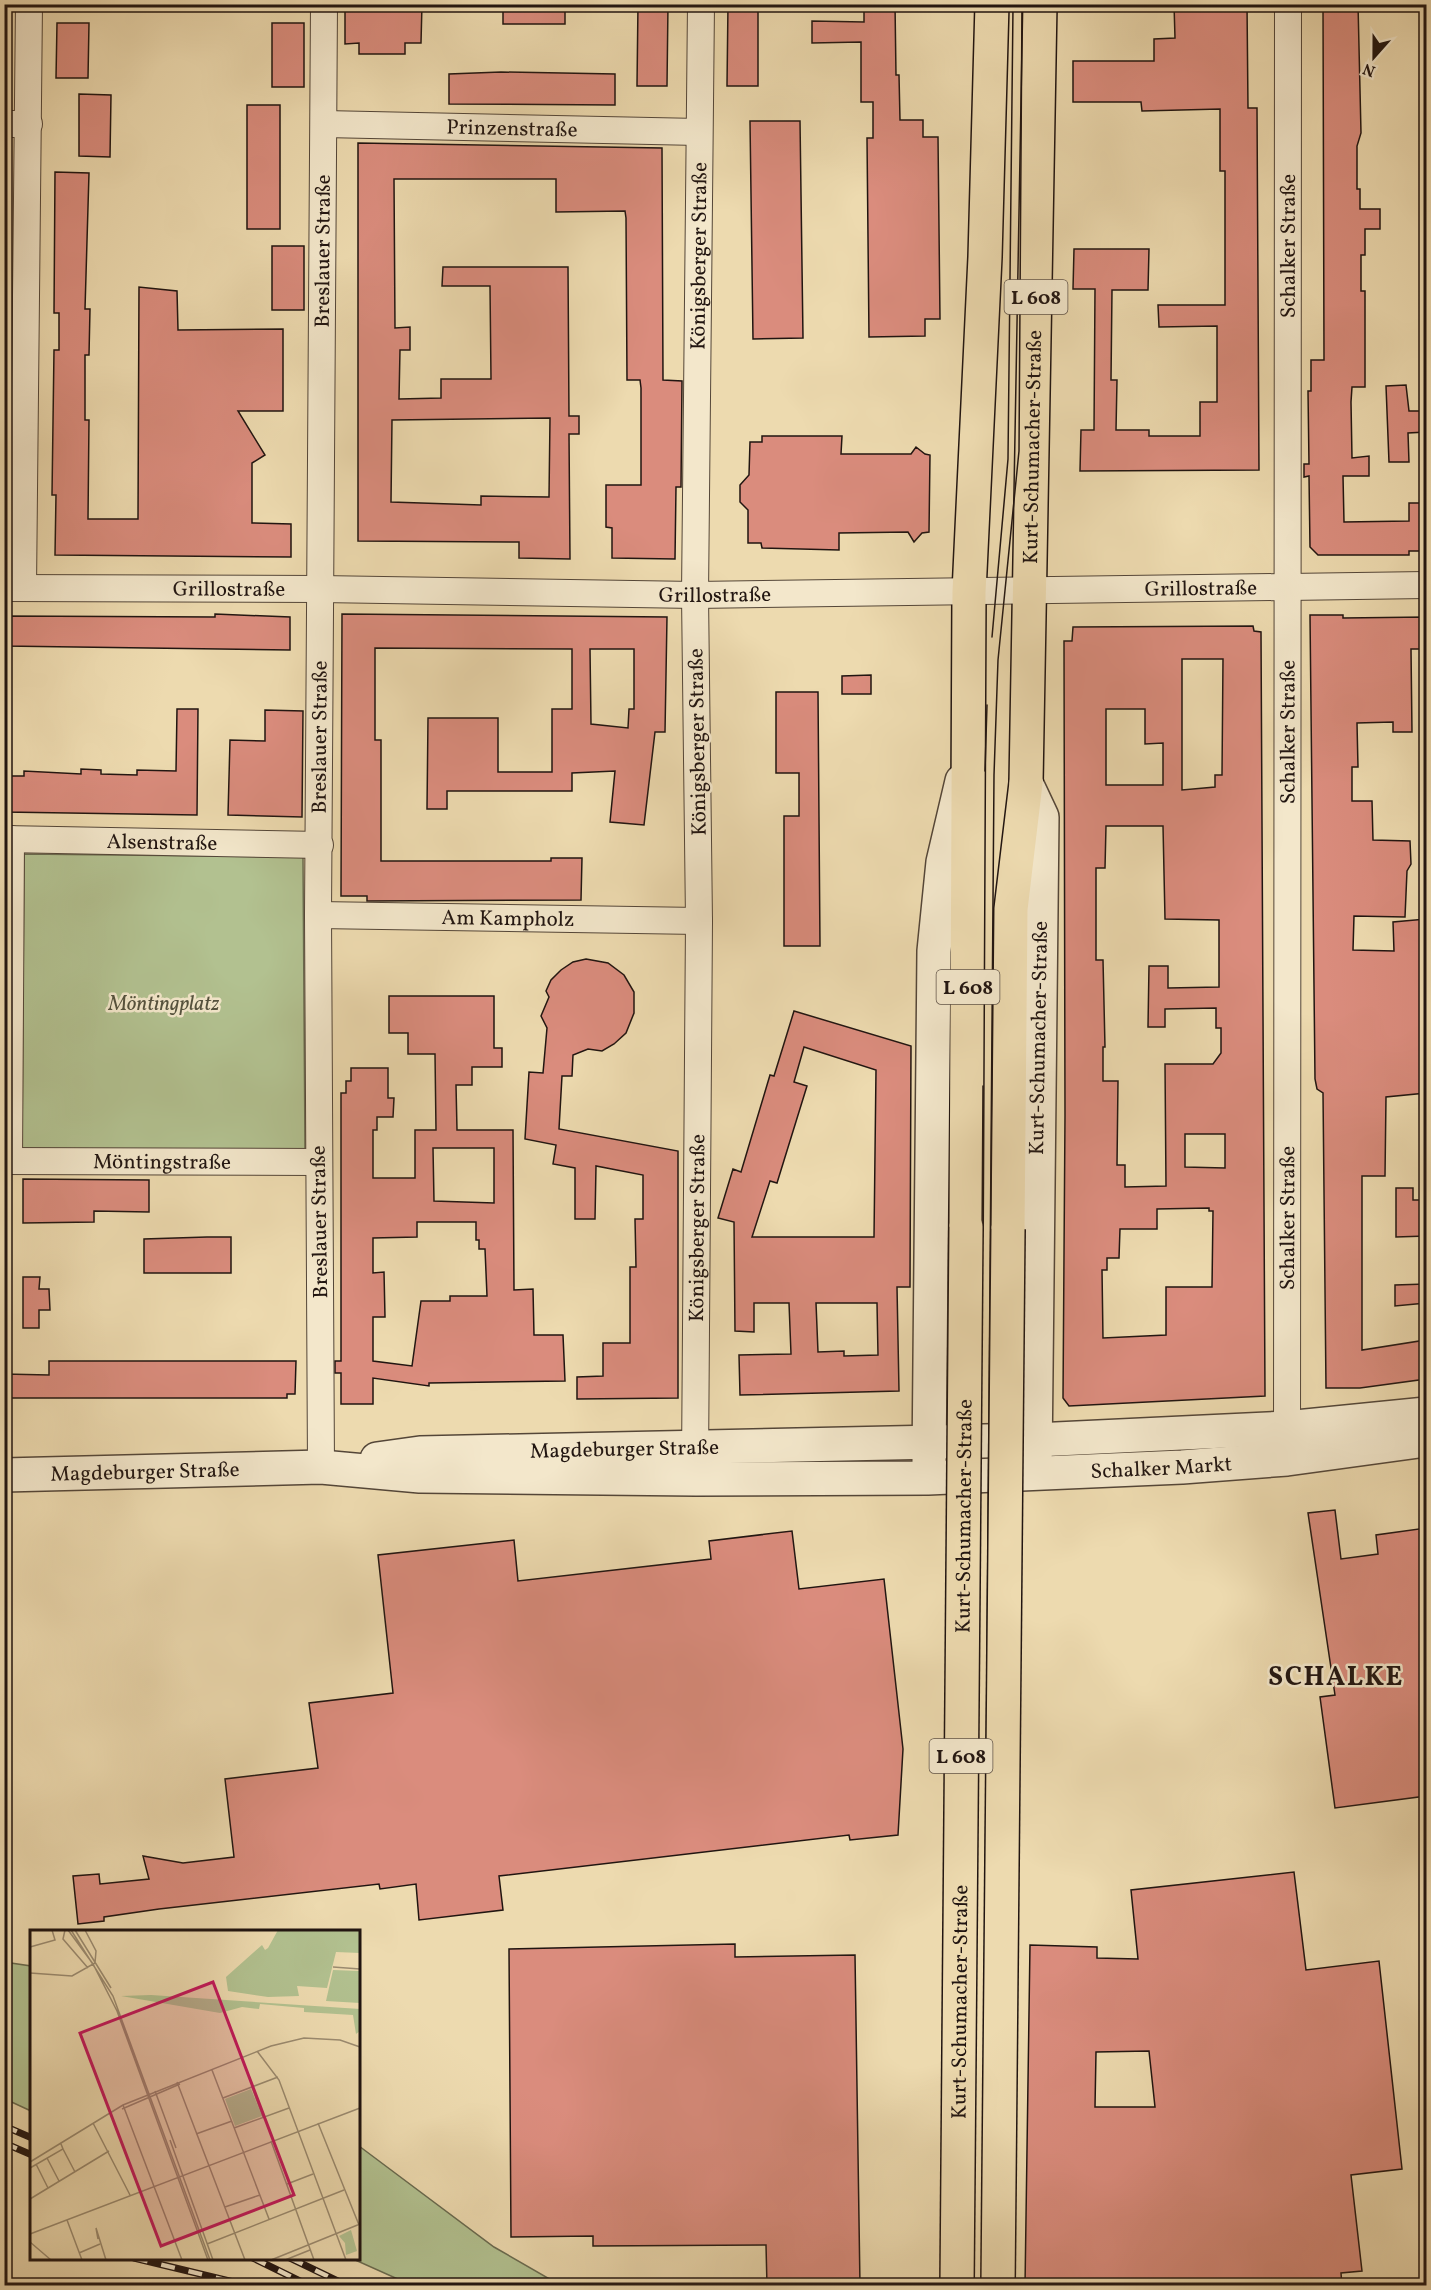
<svg xmlns="http://www.w3.org/2000/svg" width="1431" height="2290" font-family="Vollkorn,serif">
<rect width="100%" height="100%" fill="#eddaaf"/>
<filter id="stains"><feTurbulence type="fractalNoise" baseFrequency=".00333" numOctaves="4"/><feColorMatrix values="0 0 0 0 .2 0 0 0 0 .09 0 0 0 0 .02 0 0 0 .5 -.17"/></filter>
<radialGradient id="worn" r=".72"><stop offset=".6" stop-color="#630" stop-opacity="0"/><stop offset="1" stop-color="#630" stop-opacity=".3"/></radialGradient>
<path fill="#b2c190" stroke="#6a6b50" stroke-width="1.5" d="M24,854L303,857L305,1151L22,1150Z
M4,1962L31,1966V2111L5,2099Z
M359,2146L494,2247L560,2285H411L353,2259L358,2258Z"/>
<path fill="#da8c7d" stroke="#211511" stroke-width="1.5" fill-rule="evenodd" d="M345,4H422L421,43H405V54H359V43L345,44Z
M565,4V24H503V6Z
M638,4H668L667,86H637Z
M728,4H758V86H727Z
M864,4H895L896,75H899L900,120H923V137H938L940,319H925V336L869,337L867,138H873V102H861V42L812,43V21L864,22Z
M1174,4H1247L1248,108H1257L1259,470L1080,471L1081,430H1094L1095,289H1073L1074,249H1149L1148,290H1112L1111,380H1117L1116,430H1149V436H1200V402H1217V326L1159,327L1158,305H1225V171H1220V109L1142,111L1141,102H1073V61H1154V39L1175,38Z
M1323,4H1358L1361,133L1357,146V189H1360V209H1380V229H1365V255H1361V291H1365V387H1352L1351,402L1352,458L1369,456V476H1343L1344,522L1409,521V503H1426V551H1409V555H1318L1310,547L1309,476L1304,477V464H1309L1308,391H1311V360H1324Z
M57,23H89L88,78H56Z
M272,23H304V87H272Z
M501,72L615,74V105L449,104V74Z
M79,94L111,95L110,157L79,156Z
M247,105H280V229H247Z
M750,121H800L803,338L753,339Z
M358,143L662,148L663,380L682,381L681,487H676L675,559L612,558V528L606,527V485H641V388L640,380H627L626,218L625,211L556,212V179H394L395,328L410,327V350H400L399,399L441,398V379H491L490,286H442L443,267H568L569,416H579V434H569L570,559L519,558V542L358,541ZM550,418L549,497L481,496V505L391,502L392,420Z
M55,172L89,173L85,309H90L89,355H85V420H89L88,519H138L139,287L177,291L178,330L283,329V411H238L265,455L252,463V523L291,524V557L55,555L56,495H52L54,350H59V313H54Z
M272,246H304V310H272Z
M1406,385L1409,411H1426V432L1408,433L1409,462H1389L1386,386Z
M762,436H842L841,454H911L916,447L925,454L930,455L929,532L922,533L914,542L908,532L839,533V550L762,548L761,543H748V510L740,502V485L749,475L750,442H762Z
M215,614L290,617V650L4,646V616L215,617Z
M342,614L667,617L665,732H655L644,825L610,822L615,771L572,773V791H447V809H427L428,718H498V772H552V709H572V649L375,648V740H381V861H551V858H582L581,900L367,901V896H341ZM590,649H634V709H629L628,728L591,724Z
M1310,615H1343V618L1426,617V649H1411L1412,732H1393V722L1357,723L1358,767H1352V801H1372L1373,840L1410,841L1411,864L1407,871L1405,917L1354,916L1353,950L1394,951L1393,922L1426,919V1093L1386,1097L1385,1176H1362V1350L1426,1340V1379L1360,1388H1326L1323,1093L1317,1089L1315,1079Z
M1253,626L1254,631L1261,632L1265,1396L1069,1406L1063,1398L1065,1115L1064,641H1072L1073,627ZM1182,659H1223L1222,775H1215V787L1182,790ZM1106,709H1145V744L1163,743V785H1106ZM1106,826H1163L1165,919L1219,920V987L1168,988V966H1149L1148,1027H1165V1009L1216,1008V1028H1221V1053L1213,1064H1165L1166,1186L1125,1187V1165H1117L1118,1081H1103V1047H1105L1103,960H1096V868H1105ZM1185,1134H1225V1168L1185,1167ZM1209,1208V1211H1213L1212,1287H1166V1335L1103,1338L1102,1270H1107V1258H1119L1120,1229H1157V1209Z
M871,675V694H842V676Z
M776,692H818L820,946H784V816H799V773H776Z
M177,709H198L197,815L4,812L6,776H24V771L81,774V769L101,770V774L137,775V770L176,771Z
M265,710L303,711L302,817L228,815L230,740L265,741Z
M586,959L608,963L624,975L634,992V1013L626,1033L614,1044L602,1051L588,1049L573,1055L572,1076H562L559,1129L678,1151V1398L577,1399V1377L603,1376V1343H630V1267H636L635,1219H643V1175L596,1166L595,1219H575V1168L553,1164L556,1145L525,1139L529,1072L543,1073L547,1028L541,1016L549,997L546,991L551,980L561,970L573,962Z
M389,996H494V1048H502V1067H472V1085H456L457,1130H513L514,1290L533,1289L534,1335H563L565,1381L429,1383V1386L373,1378V1404H341V1373H335V1361H341V1093H346V1081H351V1068H388V1098H394L393,1117H377V1130H373V1178H415V1130H436L435,1054H408V1033H389ZM433,1148H494V1203L434,1201ZM417,1222H476V1240H479V1249H485L487,1296H450V1301H421L412,1366L373,1361V1317H385L384,1272L373,1273V1238L417,1237Z
M794,1011L911,1046L910,1287H897L899,1391L740,1395L739,1355L791,1354L789,1303H754V1332L735,1331L734,1222L718,1218L733,1169L741,1172L770,1075L774,1076ZM804,1047L876,1070L874,1237H752L770,1181L777,1183L807,1086L794,1082ZM816,1303H877L878,1355L844,1356V1351L818,1352Z
M23,1179L149,1180V1212L94,1211V1222L23,1223Z
M1396,1188H1413V1200H1422V1220H1426V1236L1396,1237Z
M207,1237H231V1273H144V1239Z
M23,1277H40L39,1289H49L50,1310H39V1328H23Z
M1426,1284V1303L1395,1306V1285Z
M49,1361H296L295,1394H287V1398H4V1374L49,1375Z
M1335,1510L1341,1559L1378,1554L1376,1535L1426,1528V1796L1335,1808L1320,1697L1335,1695L1308,1513Z
M792,1531L799,1589L884,1579L903,1749L898,1835L850,1840L849,1835L499,1876L503,1910L419,1920L416,1884L380,1889L379,1884L159,1909L104,1917V1921L78,1924L73,1876L99,1874L100,1884L149,1879L143,1856L183,1863L234,1857L225,1779L318,1768L309,1703L393,1693L378,1555L514,1540L518,1581L711,1559L709,1541Z
M1294,1872L1306,1970L1379,1961L1402,2169L1351,2175L1362,2271L1341,2273L1342,2286H1025L1030,1945L1097,1947V1958L1138,1959L1131,1890ZM1149,2051L1155,2107H1095L1096,2052Z
M735,1944V1957L855,1955L860,2286H767L766,2245L593,2246V2236L511,2237L509,1949Z"/>
<g fill="none" stroke-linecap="round" stroke-linejoin="round">
<defs>
<g id="minor">
<path d="M4,124H29"/>
<path id="s1" d="M324,124L699,132"/>
<path id="s2" d="M4,588L320,589L695,595L1426,585"/>
<path d="M23,588L29,4"/>
<path id="s3" d="M4,839L320,845"/>
<path id="s4" d="M318,915L699,921"/>
<path id="s5" d="M4,1161L318,1162"/>
<path d="M9,1161L11,839"/>
<path id="s6" d="M1287,1446L1288,4"/>
<path id="s7" d="M695,1464L699,921L695,595L701,4"/>
<path id="s8" d="M321,1467L318,915L324,4"/>
</g>
<g id="tertiary">
<path d="M1026,783L1042,817L1035,1462"/>
<path id="s9" d="M377,1459L420,1453L1035,1440L1286,1428L1426,1414"/>
<path d="M929,1464L934,951L943,862L962,781"/>
<path id="s10" d="M4,1475L321,1467L420,1476L696,1479L928,1478L1182,1467L1287,1459L1426,1440"/>
</g>
<g id="primary">
<path d="M966,1227L969,592L985,257L992,4"/>
<path id="s11" d="M1008,1229L1011,909L1026,783L1040,4"/>
</g>
</defs>
<use href="#minor" stroke="#544638" stroke-width="28"/>
<use href="#tertiary" stroke="#544638" stroke-width="36"/>
<use href="#primary" stroke="#211511" stroke-width="36"/>
<use href="#minor" stroke="#f3e7cb" stroke-width="26"/>
<use href="#tertiary" stroke="#f3e7cb" stroke-width="33"/>
<use href="#primary" stroke="#eddaaf" stroke-width="33"/>
<path stroke="#211511" stroke-width="1.5" d="M992,637L1008,459L1013,7
M985,771L987,705
M981,1407L983,1086
M978,1641L980,1461
M982,2286L994,775L998,660L1019,451L1022,4"/>
<defs>
<path id="rail" d="M4,2126L32,2138
M4,2143L32,2155
M134,2258L250,2286
M253,2258L310,2286
M290,2258L348,2286"/>
</defs>
<use href="#rail" stroke="#211511" stroke-width="7"/>
<use href="#rail" stroke="#f3e7cb" stroke-width="4.5" stroke-dasharray="14" stroke-linecap="butt"/>
<defs>
<g id="primary-bridge">
<path id="s12" d="M957,2286L966,1227"/>
<path d="M998,2286L1008,1229"/>
</g>
</defs>
<use href="#primary-bridge" stroke="#211511" stroke-width="36" stroke-linecap="butt"/>
<use href="#primary-bridge" stroke="#eddaaf" stroke-width="33"/>
</g>
<g text-anchor="middle" stroke-width="5" stroke-linejoin="round" paint-order="stroke">
<g fill="#f3e7cb" stroke="#605449" stroke-width="1.5">
<rect x="1004.5" y="280" width="63" height="34" rx="4.5"/>
<rect x="936.5" y="970" width="63" height="34" rx="4.5"/>
<rect x="929.5" y="1739" width="63" height="34" rx="4.5"/>
</g>
<g font-size="20" font-weight="bold" fill="#211511">
<text x="1036" y="304">L 608</text>
<text x="968" y="994">L 608</text>
<text x="961" y="1763">L 608</text>
</g>
<g font-size="21" fill="#211511" stroke="#f3e7cb">
<text dy="7" stroke="none"><textPath href="#s1" startOffset="188">Prinzenstraße</textPath></text>
<text dy="7" stroke="none"><textPath href="#s6" startOffset="1200">Schalker Straße</textPath></text>
<text dy="7" stroke="none"><textPath href="#s8" startOffset="1216">Breslauer Straße</textPath></text>
<text dy="7" stroke="none"><textPath href="#s7" startOffset="1208">Königsberger Straße</textPath></text>
<text dy="7" stroke="none"><textPath href="#s11" startOffset="783">Kurt-Schumacher-Straße</textPath></text>
<text dy="7" stroke="none"><textPath href="#s2" startOffset="1197">Grillostraße</textPath></text>
<text dy="7" stroke="none"><textPath href="#s2" startOffset="225">Grillostraße</textPath></text>
<text dy="7" stroke="none"><textPath href="#s2" startOffset="711">Grillostraße</textPath></text>
<text dy="7" stroke="none"><textPath href="#s6" startOffset="714">Schalker Straße</textPath></text>
<text dy="7" stroke="none"><textPath href="#s8" startOffset="730">Breslauer Straße</textPath></text>
<text transform="translate(697 742) rotate(-91)" y="7">Königsberger Straße</text>
<text dy="7" stroke="none"><textPath href="#s3" startOffset="158">Alsenstraße</textPath></text>
<text dy="7" stroke="none"><textPath href="#s4" startOffset="190">Am Kampholz</textPath></text>
<text transform="translate(1038 1038) rotate(-89)" y="7">Kurt-Schumacher-Straße</text>
<text dy="7" stroke="none"><textPath href="#s5" startOffset="158">Möntingstraße</textPath></text>
<text dy="7" stroke="none"><textPath href="#s6" startOffset="228">Schalker Straße</textPath></text>
<text transform="translate(319 1222) rotate(-91)" y="7">Breslauer Straße</text>
<text dy="7" stroke="none"><textPath href="#s7" startOffset="236">Königsberger Straße</textPath></text>
<text dy="7" stroke="none"><textPath href="#s9" startOffset="248">Magdeburger Straße</textPath></text>
<text dy="7" stroke="none"><textPath href="#s10" startOffset="1158">Schalker Markt</textPath></text>
<text dy="7" stroke="none"><textPath href="#s10" startOffset="141">Magdeburger Straße</textPath></text>
<text dy="7" stroke="none"><textPath href="#s12" startOffset="770">Kurt-Schumacher-Straße</textPath></text>
<text dy="7" stroke="none"><textPath href="#s12" startOffset="284">Kurt-Schumacher-Straße</textPath></text>
</g>
<g font-size="21" font-style="italic" fill="#54513d" stroke="#f3e7cb">
<text x="164" y="1010">Möntingplatz</text>
</g>
<g font-size="27" font-weight="bold" letter-spacing="1.5" fill="#211511" stroke="#f3e7cb">
<text x="1336" y="1685">SCHALKE</text>
</g>
</g>
<g transform="translate(30 1930)">
<rect width="330" height="330" fill="#eddaaf"/>
<path d="M248,0H329L330,23L306,22L297,58L267,56L269,66L238,67L198,61L196,47L232,15L235,20L238,18ZM303,40L330,41V73L296,71ZM121,65L330,79V101L326,104L323,85L274,82V78L230,74L229,79L212,77L190,83L91,66ZM221,159L232,186L205,196L195,169ZM321,300L327,321L316,325L315,313L309,306Z" fill="#b2c190"/>
<path fill="none" stroke="#9b8b70" stroke-width="1.5" d="M35,0L33,9L58,38M38,0L63,34L87,81L178,330M41,0L83,66L180,330M45,0L81,58M0,17L25,10L22,0M303,37L330,39M0,43L42,46L65,33L66,21L55,0M227,121L249,150L316,330M182,140L239,289M147,152L215,330M222,157L233,187M125,161L146,218M193,168L248,147M93,175L152,330M92,179L150,154M63,193L100,265M288,193L329,295M204,198L259,178M166,204L202,191M140,210L183,330M241,211L284,330M33,219L45,242M17,228L29,251M0,232L93,175L241,116L274,108L310,110L330,117M6,234L18,258M0,238L33,219L31,214M257,254L283,244M0,269L79,221M195,277L230,265M37,290L52,330M0,304L330,178M68,309L66,298L76,330M0,312L21,330M177,314L314,260M49,323L70,314M241,330L330,294M255,330L280,320"/>
<path fill="#c2185b" fill-opacity="0.15" stroke="#c2185b" stroke-width="3" d="M183,52L264,265L131,316L50,103Z"/>
<rect width="330" height="330" fill="none" stroke="#211511" stroke-width="3"/>
</g>
<rect width="1431" height="2290" fill="none" stroke="#eddaaf" stroke-width="24"/>
<rect x="6" y="6" width="1419" height="2278" fill="none" stroke="#211511" stroke-width="3"/>
<rect x="12" y="12" width="1407" height="2266" fill="none" stroke="#211511" stroke-width="1.5"/>
<g transform="translate(1374 57) rotate(201)" stroke="#f3e7cb" stroke-width="4.5" paint-order="stroke">
<path d="M0-4.5L10 22L0 15L-10 22Z" fill="#211511"/>
<text y="-9" font-size="16" font-weight="bold" text-anchor="middle" fill="#211511">N</text>
</g>
<rect width="100%" height="100%" filter="url(#stains)"/>
<rect width="100%" height="100%" fill="url(#worn)"/>
</svg>
